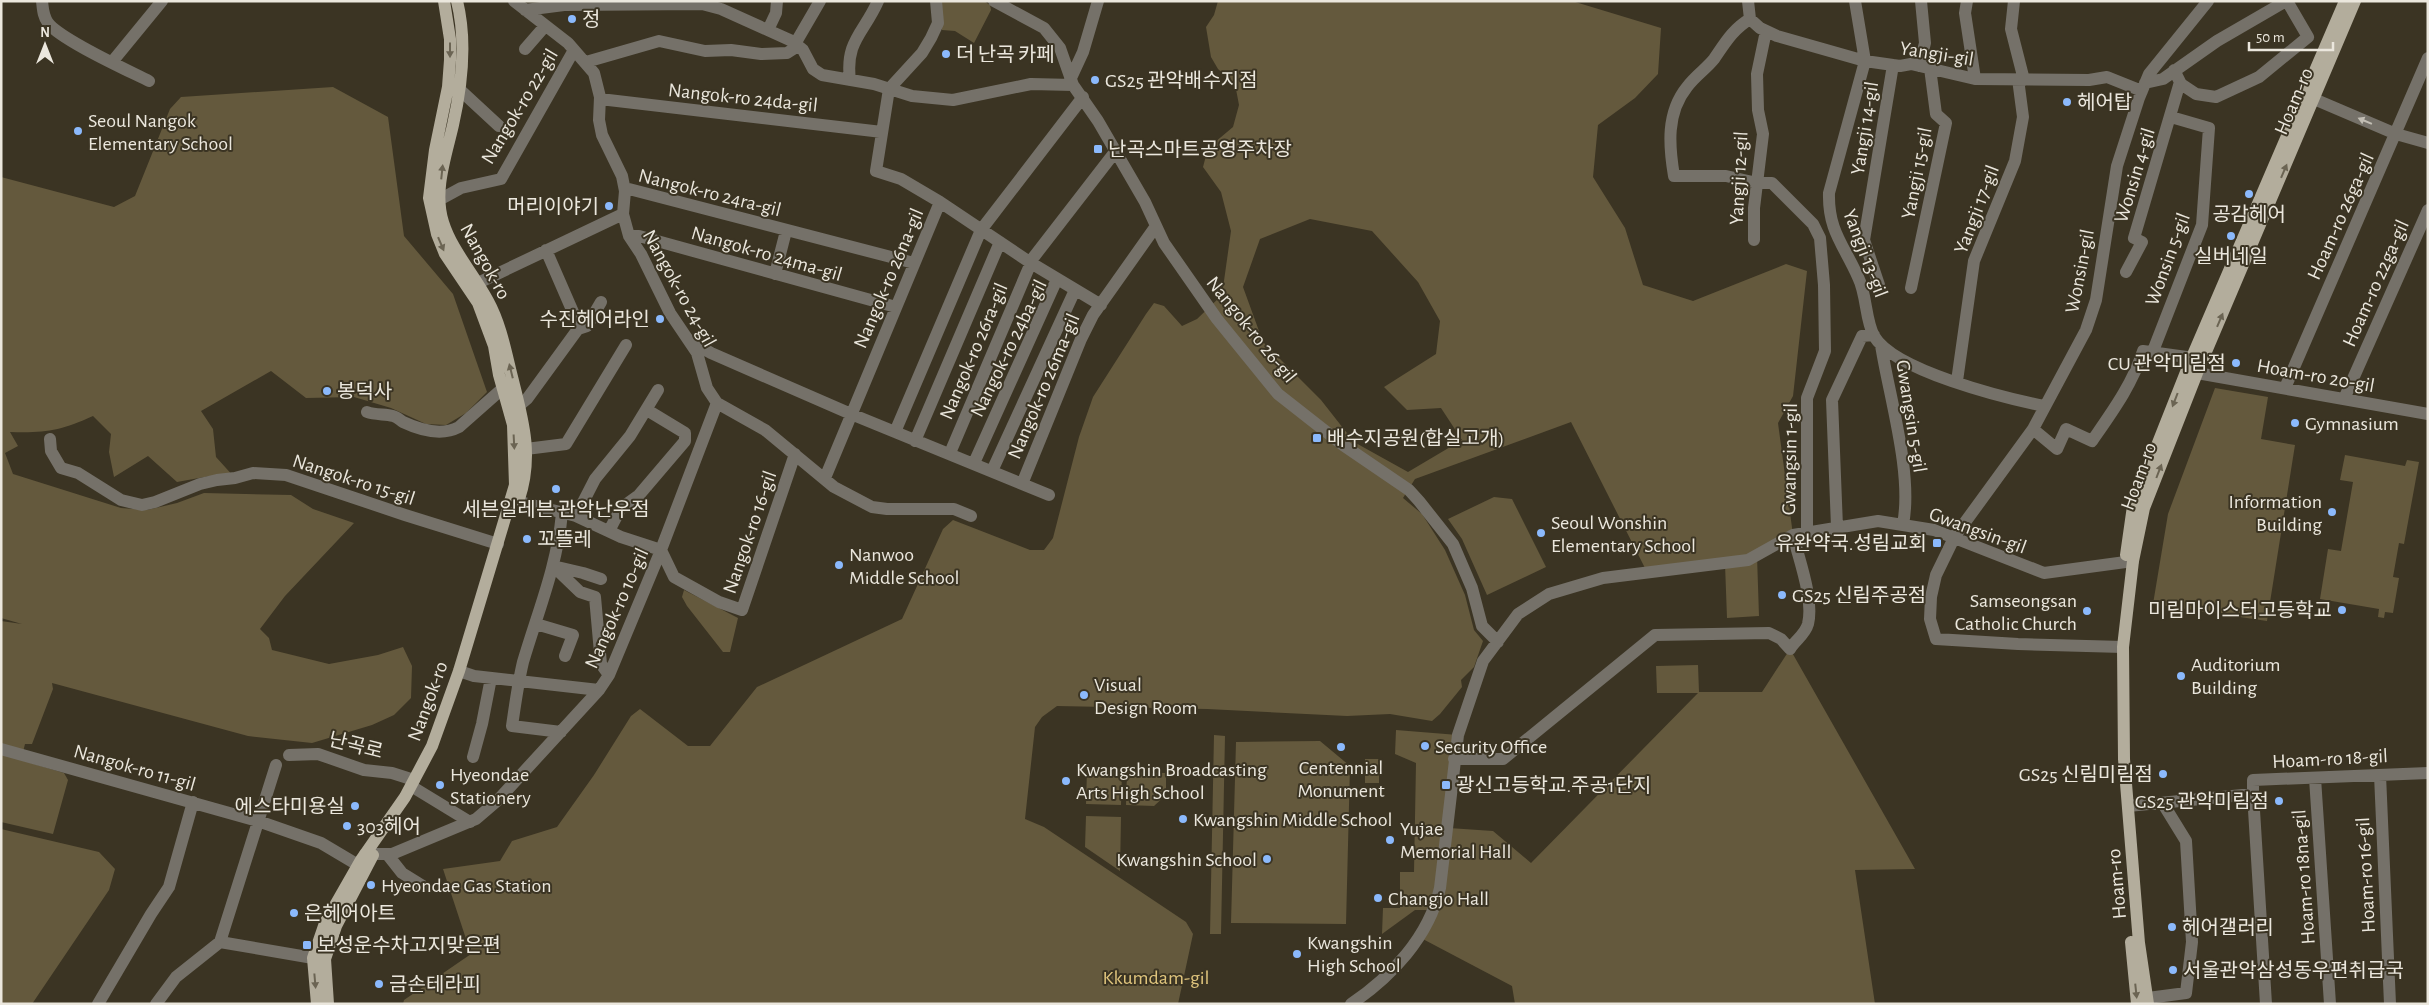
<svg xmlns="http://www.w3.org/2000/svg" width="2429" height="1005" font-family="'Alegreya Sans','Noto Sans KR',sans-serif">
<rect width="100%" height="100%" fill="#3b3423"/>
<path fill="#64593d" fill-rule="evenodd" d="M942,1H984L990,5L991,10L974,43L955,31L942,30Z
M1218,1H1572L1661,28L1658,74L1635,98L1598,125L1593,177L1625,228L1643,285L1693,301L1786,264L1807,271L1793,396L1778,423L1793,535L1757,556L1759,616L1727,618L1725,564L1647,572L1571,422L1415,479L1403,498L1422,514L1445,550L1465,595L1474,630L1483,641L1474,667L1461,680L1462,687L1440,714L1432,721L1390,714L1347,716L1207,709L1057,706L1042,717L1035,727L1025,819L1044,827L1186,922L1193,934L1178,1004H403L404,1000L471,954L443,869L500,861L512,841L557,827L594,775L631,716L640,709L688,746H710L757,687L902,619L943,529L953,520L1030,550H1044L1053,538L1079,437L1093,397L1146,314L1154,303L1164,306L1182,326L1197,319L1222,295L1231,231L1221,192L1203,167L1208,148L1233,127L1239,105L1235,84L1218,69L1211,57L1206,27L1214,15ZM1310,219L1372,231L1418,282L1440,321L1436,354L1384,387L1407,410L1441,408L1462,440L1408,472L1354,442L1321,400L1263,342L1243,287L1260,239Z
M333,87L388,117L404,236L453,294L487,392L466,413L446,425L426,424L391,408L354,397L306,398L271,371L201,411L213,429L216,457L235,478L210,476L177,482L148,456L114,477L109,452L111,434L93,416C60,431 46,433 10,432L18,446L5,453L13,474L121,508L147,510L177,503L204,493L291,495L313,509L354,523L285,596L260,629L269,638L272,650L329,664L378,655L403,647L412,666L411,698L394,715L372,725L312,743L248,736L52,683L53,689L32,744H25L21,760L64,773L68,780L53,834L1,822V621L22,624L1,618V177L114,207L135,196L170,109L181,97Z
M2215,388L2268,397L2261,439L2295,445L2267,621L2153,604L2168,514Z
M2345,455L2405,466L2407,460L2419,462L2404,544L2399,543L2393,577L2399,578L2393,613L2385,612L2384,618L2378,617L2379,609L2320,599L2328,549L2341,551L2353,482L2340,480Z
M1494,497L1512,499L1546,567L1487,595L1462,539L1448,519Z
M684,590L738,618L730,652H723L687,606L682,597Z
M1790,649L1915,869L1855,870L1875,1004H1515L1512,986L1419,937L1434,910H1415L1382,934L1383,908H1400V872H1414L1416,763L1395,754L1396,730L1458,735L1449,828L1493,831L1531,863L1698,693H1657L1656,666L1698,665L1699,692H1762Z
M1214,735L1225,736L1221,934H1210Z
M1320,741L1350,766L1346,924L1231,923L1236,742Z
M1365,759H1379V783H1365Z
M1087,770L1122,771L1121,805L1086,804Z
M1127,772L1166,773V795L1154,806L1126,805Z
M1086,816L1121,817L1120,871L1085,847Z
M1,829L99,852L115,869L109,890L32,1004H1Z"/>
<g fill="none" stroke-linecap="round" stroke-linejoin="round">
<path stroke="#757169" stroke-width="12" d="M42,1C43,10 43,16 48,23C61,40 127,70 149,81
M514,1L568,43L594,73L600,97L599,120L602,135L622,176L625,191L623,214L629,236L641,254L670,313L697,353L707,388L717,403L765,430L834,487L872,507L887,509H954L971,516
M994,1L1044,28L1060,48L1073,85L1098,121L1145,202L1164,243L1217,319L1278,394L1343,445L1409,490L1419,501L1453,544L1472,588L1482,626L1498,642
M1748,1L1750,19L1760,28L1777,36L1865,61L1900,66L1911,64L1975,79L2089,80L2107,77L2142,91
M1855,1L1865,61L1829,193C1828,231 1844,245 1858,277C1867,295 1865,319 1874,336C1894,371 2005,398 2044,406
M1967,1L1965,13L1975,79
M2014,1L2011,29L2024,80
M525,10L564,5L702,4L721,9L792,41L803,50L813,69L822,75L874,84L912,96L953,100L1031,84L1073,85
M1750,19C1733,29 1725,43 1714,59C1706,69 1695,76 1687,87C1666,113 1669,146 1674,176H1726L1757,183H1772L1813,224L1820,238L1824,285L1825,351L1807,398V532
M768,30L776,13L777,1
M795,44L820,1
M525,49L545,26
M112,62L162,1
M586,62L659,41L705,51L731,50L761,54L787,53L798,46
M1919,66L1925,43L1921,1
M2174,70L2181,84L2196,94L2216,97L2259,77L2308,37L2287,1
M1071,78L1083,52L1098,1
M850,80C845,41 864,33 878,1
M2145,83L2163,79L2217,41L2286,1
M459,89L499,126
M600,99L882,132
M2314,99L2396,134L2428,143
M625,191L629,189L914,263
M439,200L461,188L501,179L574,50
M940,202L1031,263L1101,305
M629,236H639L896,307
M1754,240V208L1763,134L1758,110L1757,74L1766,31
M2126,272L2142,242L2134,238L2180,82
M775,274L786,231
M478,283L623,214
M1879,285L1864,240L1893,65
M1911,288L1946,123L1936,114L1930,68
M578,329L587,326L601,302
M692,342L711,353L851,414L1049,495
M1881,345C1889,396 1913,474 1903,524
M2153,351L2202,225L2209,128L2171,117
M2197,373L2428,414
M1957,381L1974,261L2015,161L2023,117L2018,79
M2285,388L2428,58
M2344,399L2428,210
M521,404L527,399L578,329L576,319L546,250
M367,412C375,415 385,414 393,416C397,417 400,420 403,422C420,430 442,436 459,427L502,389
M2033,429L2057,449L2066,429L2092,441C2112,412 2132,385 2143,351L2201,359
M895,432L981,230L1083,97
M50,439L51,451L61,468L78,473L121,500L142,505L155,502L200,484L217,480L235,478L253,473L286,475L405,515L498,544
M915,441L1000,242
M526,449L566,444L626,345
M950,453L1033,258L1115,152
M974,463L1057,279
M992,471L1075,290
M825,478L940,202L901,179L876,171L889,89L922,53L931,38L938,23L936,1
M1022,484L1081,339L1093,315L1156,226
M513,497L524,503L576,516L621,537L661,550L674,577L719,602L742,610L795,454
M576,516L595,479L630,436L658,390
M1837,527L1832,400L1862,336L1874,335
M609,531L621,508L639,495L685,441V433L647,410
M553,566L580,592L595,597L601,664L609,675
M553,566L583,573L601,579
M536,624L573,635L565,656
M2123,647L2018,644L1936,639L1930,619L1931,597L1936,575L1955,536L2033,429L2086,330L2096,300L2117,166L2139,98L2149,74L2208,1
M459,671L474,676L599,690
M561,732L512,726C515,705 518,683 523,662C538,611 557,567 562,513
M1,749L258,821L321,843L358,865
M289,755L318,754L364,770L392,773L414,780
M473,757L482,724L491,678
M1454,759H1503L1655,635L1769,633L1781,639L1790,649C1795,640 1805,635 1808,624C1814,599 1799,560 1793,535
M2380,775L2390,1004
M2315,778L2330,1004
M411,786L470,822
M2253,794L2266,1004
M2128,806L2253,794V780L2428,773
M365,854H392L476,819L497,801L599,690L609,675L659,555L717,403
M387,854L402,873L423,886
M220,942L276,765
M2148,998L2186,993L2192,942L2186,841L2162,802
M98,1004L151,914L169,887L193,802
M156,1004L176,977L220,942L313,958
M1351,1004C1391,977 1429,937 1440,888L1458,735L1483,661L1518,614L1549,594L1603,578L1748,560L1793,535L1878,521L1934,530L2044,573L2133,561"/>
<path stroke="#b3ad9c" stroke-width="12" d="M457,1C467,41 462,85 453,125C446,156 433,191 443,222C452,251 474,274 488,301C500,323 505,348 511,373C522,417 534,454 519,499
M2126,555L2133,506L2192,357L2345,1
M2131,942L2137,1004
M317,1004L313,958L325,923L361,860L405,797L432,746L459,671L515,485L513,425L499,375L494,346L478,303L445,254L437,234L429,198L435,150L448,87L450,60V39L444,1
M328,1004L325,959L336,926L373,855
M2148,1004L2139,943L2124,759L2123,647L2133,561L2144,508L2197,373L2355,1"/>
</g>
<defs><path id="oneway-solid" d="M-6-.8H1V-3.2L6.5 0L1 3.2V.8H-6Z" transform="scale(1.25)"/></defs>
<g fill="#6b6453">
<use href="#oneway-solid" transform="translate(450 50) rotate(90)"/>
<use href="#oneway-solid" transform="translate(2284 171) rotate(-67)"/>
<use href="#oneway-solid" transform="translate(442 172) rotate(-84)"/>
<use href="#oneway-solid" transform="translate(441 244) rotate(67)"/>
<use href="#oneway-solid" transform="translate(2220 320) rotate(-67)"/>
<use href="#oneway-solid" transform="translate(511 371) rotate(-104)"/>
<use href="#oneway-solid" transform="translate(2175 400) rotate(111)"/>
<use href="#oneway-solid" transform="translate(514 442) rotate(87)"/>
<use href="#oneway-solid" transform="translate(2159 471) rotate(-69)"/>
<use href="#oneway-solid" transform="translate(315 981) rotate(85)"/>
<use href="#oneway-solid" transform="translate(2136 991) rotate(84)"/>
</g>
<use fill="#c2beb4" href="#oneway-solid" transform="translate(2365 121) rotate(-157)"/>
<g fill="#8bb9fc" stroke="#3b3423" stroke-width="2">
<circle cx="572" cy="19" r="5"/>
<circle cx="946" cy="54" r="5"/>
<circle cx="1095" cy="80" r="5"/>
<circle cx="2067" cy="102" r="5"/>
<circle cx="78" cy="131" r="5"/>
<rect x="1093" y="144" width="10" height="10" rx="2.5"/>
<circle cx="2249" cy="194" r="5"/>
<circle cx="609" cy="206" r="5"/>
<circle cx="2231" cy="236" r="5"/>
<circle cx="660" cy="319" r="5"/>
<circle cx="2236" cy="363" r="5"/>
<circle cx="327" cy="391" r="5"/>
<circle cx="2295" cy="423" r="5"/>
<rect x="1312" y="433" width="10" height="10" rx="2.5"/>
<circle cx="556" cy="489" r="5"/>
<circle cx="2332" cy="512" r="5"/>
<circle cx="1541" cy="533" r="5"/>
<circle cx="527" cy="539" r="5"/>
<rect x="1932" y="538" width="10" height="10" rx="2.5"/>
<circle cx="839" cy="565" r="5"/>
<circle cx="1782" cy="595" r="5"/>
<circle cx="2342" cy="610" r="5"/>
<circle cx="2087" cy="611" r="5"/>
<circle cx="2181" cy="676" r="5"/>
<circle cx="1084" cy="695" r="5"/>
<circle cx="1425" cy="746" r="5"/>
<circle cx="1341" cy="747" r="5"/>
<circle cx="2163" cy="774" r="5"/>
<circle cx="1066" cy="781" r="5"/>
<circle cx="440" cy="785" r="5"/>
<rect x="1441" y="780" width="10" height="10" rx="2.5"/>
<circle cx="2279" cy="801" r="5"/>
<circle cx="355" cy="806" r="5"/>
<circle cx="1183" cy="819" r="5"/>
<circle cx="347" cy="826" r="5"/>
<circle cx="1390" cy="840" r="5"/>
<circle cx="1267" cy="859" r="5"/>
<circle cx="371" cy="885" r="5"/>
<circle cx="1378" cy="898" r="5"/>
<circle cx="294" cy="913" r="5"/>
<circle cx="2172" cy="927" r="5"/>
<rect x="302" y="940" width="10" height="10" rx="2.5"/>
<circle cx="1297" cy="954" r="5"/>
<circle cx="2173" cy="970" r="5"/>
<circle cx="379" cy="984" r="5"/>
</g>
<g text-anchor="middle" stroke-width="4" stroke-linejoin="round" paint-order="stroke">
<g font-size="20" fill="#ebe7dd" stroke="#3b3423" text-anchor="start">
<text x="582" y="26">정</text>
<text x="956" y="61">더 난곡 카페</text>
<text x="1105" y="87">GS25 관악배수지점</text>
<text x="2077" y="109">헤어탑</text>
<text x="88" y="127">Seoul Nangok<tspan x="88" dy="23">Elementary School</tspan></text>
<text x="1108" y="156">난곡스마트공영주차장</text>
<text x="599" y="213" text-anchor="end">머리이야기</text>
<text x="2249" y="221" text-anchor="middle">공감헤어</text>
<text x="2231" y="263" text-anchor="middle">실버네일</text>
<text x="650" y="326" text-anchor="end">수진헤어라인</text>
<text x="2226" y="370" text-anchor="end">CU 관악미림점</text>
<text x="337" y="398">봉덕사</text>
<text x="2305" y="430">Gymnasium</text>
<text x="1327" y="445">배수지공원(합실고개)</text>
<text x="2322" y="508" text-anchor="end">Information<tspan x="2322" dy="23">Building</tspan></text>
<text x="556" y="516" text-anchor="middle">세븐일레븐 관악난우점</text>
<text x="1551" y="529">Seoul Wonshin<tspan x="1551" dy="23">Elementary School</tspan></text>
<text x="537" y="546">꼬뜰레</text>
<text x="1927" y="550" text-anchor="end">유완약국.성림교회</text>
<text x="849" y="561">Nanwoo<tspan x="849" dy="23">Middle School</tspan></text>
<text x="1792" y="602">GS25 신림주공점</text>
<text x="2077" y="607" text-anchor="end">Samseongsan<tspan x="2077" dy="23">Catholic Church</tspan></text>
<text x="2332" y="617" text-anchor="end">미림마이스터고등학교</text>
<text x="2191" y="671">Auditorium<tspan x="2191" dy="23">Building</tspan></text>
<text x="1094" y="691">Visual<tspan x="1094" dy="23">Design Room</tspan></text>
<text x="1435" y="753">Security Office</text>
<text x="1341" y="774" text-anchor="middle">Centennial<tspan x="1341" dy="23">Monument</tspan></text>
<text x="1076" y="776">Kwangshin Broadcasting<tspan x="1076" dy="23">Arts High School</tspan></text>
<text x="450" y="781">Hyeondae<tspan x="450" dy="23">Stationery</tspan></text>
<text x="2153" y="781" text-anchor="end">GS25 신림미림점</text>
<text x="1456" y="792">광신고등학교.주공1단지</text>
<text x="2269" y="808" text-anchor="end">GS25 관악미림점</text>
<text x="345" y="813" text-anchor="end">에스타미용실</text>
<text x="1193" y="826">Kwangshin Middle School</text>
<text x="357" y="833">303헤어</text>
<text x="1400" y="835">Yujae<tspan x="1400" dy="23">Memorial Hall</tspan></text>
<text x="1257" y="866" text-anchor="end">Kwangshin School</text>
<text x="381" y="892">Hyeondae Gas Station</text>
<text x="1388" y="905">Changjo Hall</text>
<text x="304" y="920">은헤어아트</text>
<text x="2182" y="934">헤어갤러리</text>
<text x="1307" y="949">Kwangshin<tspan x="1307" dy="23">High School</tspan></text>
<text x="317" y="952">보성운수차고지맞은편</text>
<text x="2183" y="977">서울관악삼성동우편취급국</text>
<text x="389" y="991">금손테라피</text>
</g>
<g font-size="20" fill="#ebe7dd" stroke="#3b3423">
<text transform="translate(1937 53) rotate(9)" y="7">Yangji-gil</text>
<text transform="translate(743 97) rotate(6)" y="7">Nangok-ro 24da-gil</text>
<text transform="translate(2293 101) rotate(-67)" y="7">Hoam-ro</text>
<text transform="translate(519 106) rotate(-59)" y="7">Nangok-ro 22-gil</text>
<text transform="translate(1864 128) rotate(-81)" y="7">Yangji 14-gil</text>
<text transform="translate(1916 173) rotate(-79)" y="7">Yangji 15-gil</text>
<text transform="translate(2134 175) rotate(-73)" y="7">Wonsin 4-gil</text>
<text transform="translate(1738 178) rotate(-87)" y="7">Yangji 12-gil</text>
<text transform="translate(710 192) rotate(14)" y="7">Nangok-ro 24ra-gil</text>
<text transform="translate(1976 209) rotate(-69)" y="7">Yangji 17-gil</text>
<text transform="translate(2340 216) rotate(-66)" y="7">Hoam-ro 26ga-gil</text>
<text transform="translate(767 253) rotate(16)" y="7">Nangok-ro 24ma-gil</text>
<text transform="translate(1866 253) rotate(69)" y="7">Yangji 13-gil</text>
<text transform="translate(2167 259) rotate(-70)" y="7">Wonsin 5-gil</text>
<text transform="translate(486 261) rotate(61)" y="7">Nangok-ro</text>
<text transform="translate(2079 271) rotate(-79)" y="7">Wonsin-gil</text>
<text transform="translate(888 278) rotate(-67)" y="7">Nangok-ro 26na-gil</text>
<text transform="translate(2375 283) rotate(-66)" y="7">Hoam-ro 22ga-gil</text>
<text transform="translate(680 288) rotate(61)" y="7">Nangok-ro 24-gil</text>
<text transform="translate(1252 329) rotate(51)" y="7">Nangok-ro 26-gil</text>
<text transform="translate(1008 348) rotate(-64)" y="7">Nangok-ro 24ba-gil</text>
<text transform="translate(973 351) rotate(-67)" y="7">Nangok-ro 26ra-gil</text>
<text transform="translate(2316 375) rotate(10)" y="7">Hoam-ro 20-gil</text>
<text transform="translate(1043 386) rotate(-67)" y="7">Nangok-ro 26ma-gil</text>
<text transform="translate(1912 416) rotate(81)" y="7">Gwangsin 5-gil</text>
<text transform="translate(1789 459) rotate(-89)" y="7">Gwangsin 1-gil</text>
<text transform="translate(2138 476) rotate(-70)" y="7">Hoam-ro</text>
<text transform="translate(354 479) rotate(18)" y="7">Nangok-ro 15-gil</text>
<text transform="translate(1978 530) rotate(20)" y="7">Gwangsin-gil</text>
<text transform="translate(749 532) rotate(-71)" y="7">Nangok-ro 16-gil</text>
<text transform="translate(616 608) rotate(-66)" y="7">Nangok-ro 10-gil</text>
<text transform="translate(427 701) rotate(-70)" y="7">Nangok-ro</text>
<text transform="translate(356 745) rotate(14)" y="7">난곡로</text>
<text transform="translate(2330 758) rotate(-3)" y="7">Hoam-ro 18-gil</text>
<text transform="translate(135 767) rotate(16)" y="7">Nangok-ro 11-gil</text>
<text transform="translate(2365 875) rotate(-93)" y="7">Hoam-ro 16-gil</text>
<text transform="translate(2303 877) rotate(-94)" y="7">Hoam-ro 18na-gil</text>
<text transform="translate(2116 884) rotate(-95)" y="7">Hoam-ro</text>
</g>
<g font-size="20" fill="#e0c57d" stroke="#3b3423">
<text x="1156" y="984">Kkumdam-gil</text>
</g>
</g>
<rect width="2429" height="1005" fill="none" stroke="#ebe7dd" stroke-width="5"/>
<g transform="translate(45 45)" stroke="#3b3423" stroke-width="4" paint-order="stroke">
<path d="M0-4L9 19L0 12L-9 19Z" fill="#ebe7dd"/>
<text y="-8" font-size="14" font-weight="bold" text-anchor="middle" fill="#ebe7dd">N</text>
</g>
<path d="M2249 42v8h84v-8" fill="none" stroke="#ebe7dd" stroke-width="2.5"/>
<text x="2256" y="42" font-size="15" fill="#ebe7dd" stroke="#3b3423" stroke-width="4" paint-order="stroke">50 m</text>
</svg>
